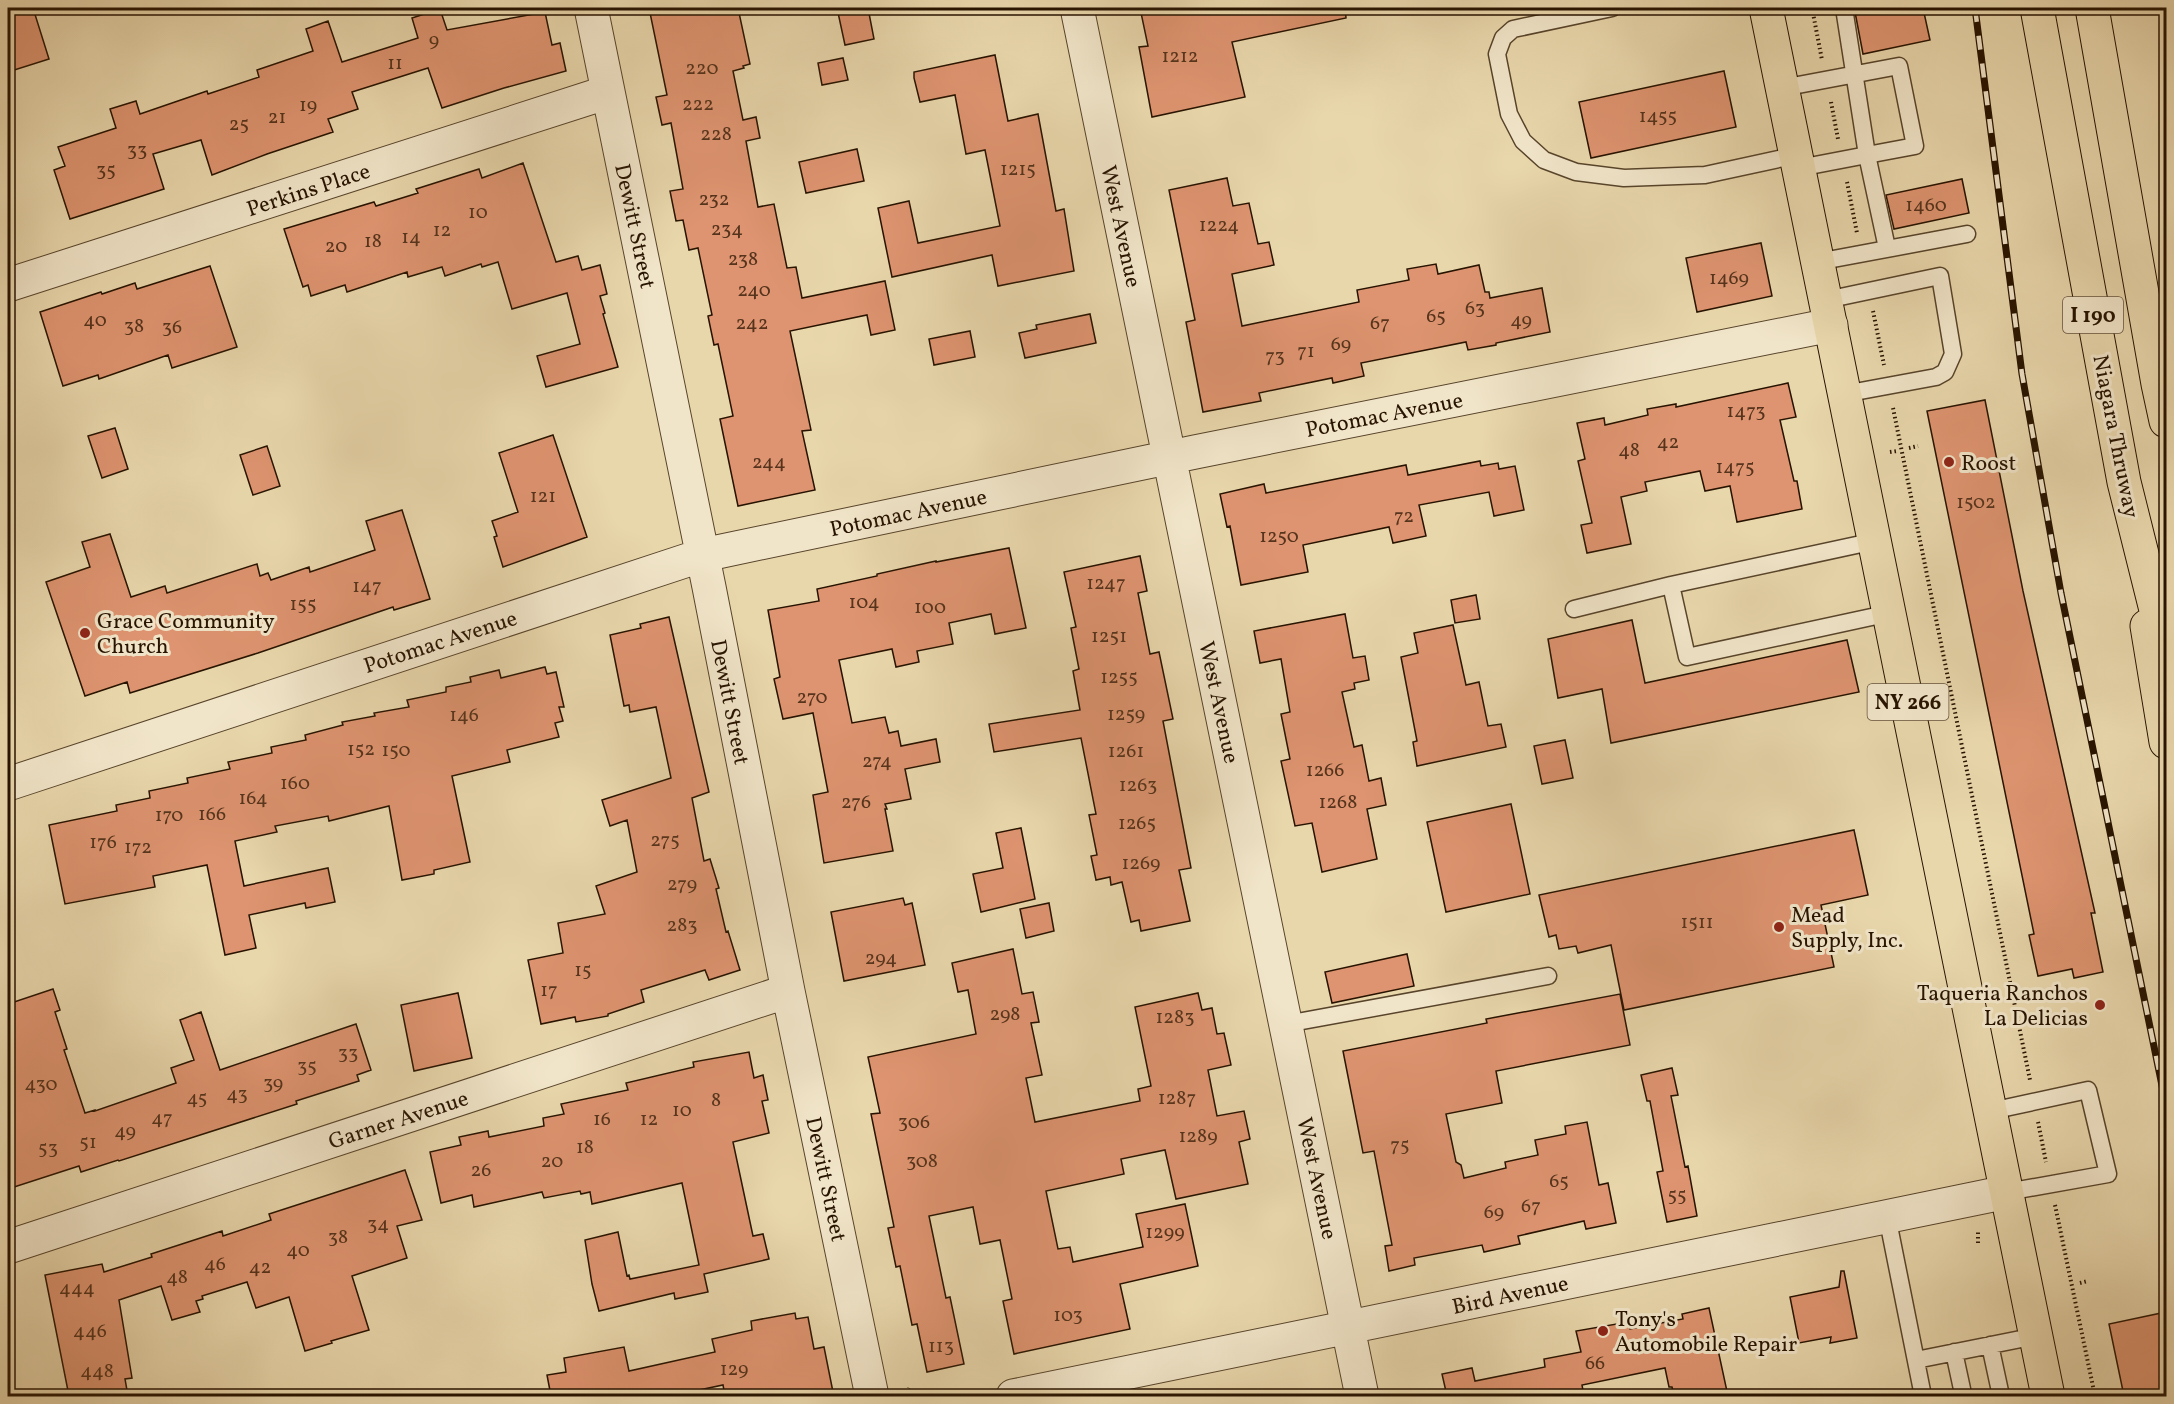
<svg xmlns="http://www.w3.org/2000/svg" width="2174" height="1404" font-family="Vollkorn,serif">
<rect width="100%" height="100%" fill="#e9d7ac"/>
<filter id="stains"><feTurbulence type="fractalNoise" baseFrequency=".00333" numOctaves="4"/><feColorMatrix values="0 0 0 0 .2 0 0 0 0 .09 0 0 0 0 .02 0 0 0 .5 -.17"/></filter>
<radialGradient id="worn" r=".72"><stop offset=".6" stop-color="#630" stop-opacity="0"/><stop offset="1" stop-color="#630" stop-opacity=".3"/></radialGradient>
<path fill="#de9470" stroke="#271300" stroke-width="1.5" d="M8,8H33L49,59L8,72Z
M649,8H738L750,64L743,66L744,68L733,71L743,120L756,117L760,138L746,141L758,207L774,204L787,268L796,267L802,298L885,281L895,330L871,335L867,315L790,331L811,430L802,431L815,490L738,506L720,419L733,416L718,344L714,345L708,316L712,315L698,248L689,250L683,220L676,221L670,191L683,189L671,123L662,125L656,97L667,95Z
M837,8H868L874,39L845,45Z
M1140,8H1345L1346,18L1232,42L1245,97L1152,117L1139,47L1148,46Z
M1879,8H1923L1930,40L1863,54L1855,12Z
M440,9L447,30L545,12L552,45L560,43L566,71L504,88L442,108L428,68L352,92L358,109L328,119L333,132L267,154L212,175L201,140L153,154L164,189L70,219L54,170L65,166L58,147L116,128L110,109L136,101L140,114L207,91L208,94L259,77L257,70L313,51L306,29L328,21L342,62L418,38L412,18Z
M995,55L1008,121L1038,114L1056,211L1064,209L1074,271L998,286L992,255L892,277L878,208L909,201L918,243L1000,226L985,150L966,154L955,95L920,102L914,78V72Z
M843,58L848,80L822,85L818,63Z
M1724,71L1736,127L1591,158L1579,102Z
M857,149L864,181L806,193L799,162Z
M523,163L556,262L578,256L582,270L600,265L607,294L600,296L605,313L603,314L618,367L546,387L537,356L580,344L567,293L512,309L498,262L482,267L481,264L445,276L442,267L408,277L407,272L347,292L345,285L311,296L308,285L303,287L284,229L374,202L376,206L418,193L416,189L479,169L482,178Z
M1227,178L1233,206L1249,203L1258,244L1269,242L1274,265L1232,274L1242,326L1359,302L1357,290L1409,280L1407,269L1436,264L1438,274L1479,265L1485,292H1489L1490,298L1542,288L1550,332L1496,343V345L1468,350L1466,342L1361,363L1364,376L1333,383L1332,378L1259,393L1261,401L1203,412L1186,322L1195,320L1169,190Z
M1962,179L1969,213L1894,229L1886,195Z
M1761,243L1772,296L1697,312L1686,258Z
M210,266L237,347L172,368L168,355L99,379L98,375L63,386L40,312L101,292L102,294L135,283L137,289Z
M1090,314L1096,343L1025,358L1019,333L1037,329L1036,325Z
M970,331L975,357L934,365L929,339Z
M1788,383L1796,417L1780,420L1794,481H1797L1802,509L1737,522L1730,486L1705,491L1700,471L1645,482L1647,491L1621,497L1631,544L1587,553L1581,525L1592,523L1578,461L1585,459L1577,423L1604,418L1605,425L1648,415L1647,409L1676,404V407Z
M1985,400L2023,591L2095,913H2091L2103,972L2074,978L2072,969L2038,976L2029,935L2034,934L1927,411Z
M115,428L128,469L102,478L88,436Z
M553,435L587,537L503,567L494,537L497,536L492,521L518,512L499,453Z
M267,446L280,486L253,495L240,455Z
M1480,461L1481,466L1498,463L1499,469L1515,466L1524,510L1494,516L1489,492L1419,505L1426,536L1393,543L1389,527L1303,545L1308,572L1241,585L1230,526L1227,527L1220,494L1264,484L1266,493L1406,465L1408,475Z
M402,510L430,599L394,610L393,607L258,653L130,693L127,682L85,696L46,582L90,567L82,542L110,534L131,597L165,586L167,593L257,564L260,576L268,573L271,580L309,567L310,572L375,550L366,521Z
M1009,548L1026,628L995,634L991,614L949,623L953,644L917,651L919,662L896,667L892,649L839,660L852,723L885,717L889,733L898,731L901,746L936,739L940,762L905,769L911,799L885,804L887,809H885L893,851L824,863L813,795L828,792L813,713L783,719L774,679L780,677L768,610L819,601L817,589L877,576V574L936,561V562Z
M1140,556L1147,591L1138,593L1150,654L1159,652L1173,719L1163,721L1191,868L1179,870L1190,921L1141,931L1139,920L1131,922L1122,882L1111,885L1110,877L1096,880L1091,856L1097,855L1089,815L1096,814L1081,738L994,752L989,724L1080,710L1073,671L1079,669L1071,628L1076,627L1064,572Z
M1476,595L1480,619L1455,623L1451,600Z
M1345,614L1353,658L1365,656L1369,680L1354,683L1355,689L1342,692L1354,747L1362,745L1369,781L1381,778L1386,805L1367,809L1377,859L1322,872L1312,823L1295,826L1281,761L1290,759L1281,714L1290,712L1281,659L1260,663L1254,631Z
M669,617L709,792L692,798L704,861L710,859L719,888L716,889L726,932L728,931L740,970L709,980L705,970L641,990L644,1002L608,1014V1016L576,1022L575,1017L541,1024L528,960L563,953L558,923L605,914L596,886L637,872L627,820L610,826L602,800L671,778L656,707L630,712L629,705L624,706L610,635L641,628L640,624Z
M1632,620L1645,683L1847,640L1859,692L1611,743L1602,689L1558,698L1548,639Z
M1453,625L1466,685L1479,682L1488,726L1501,724L1506,747L1417,766L1413,742L1417,741L1401,657L1418,653L1414,633Z
M545,667L547,674L556,672L564,707H559L563,721L555,723L559,737L507,750L510,762L452,776L470,862L434,870V874L402,880L389,806L329,821L328,816L275,826L277,832L235,841L244,886L328,868L335,902L306,908L305,903L249,915L256,948L225,955L207,865L153,876L155,887L65,904L49,825L117,811L116,805L150,798L149,791L188,783L187,778L230,769L228,762L272,753L271,747L306,740L305,735L343,725L342,722L375,716L374,713L409,707L407,700L446,692V687L471,682L470,677L499,670L501,678Z
M1565,740L1573,778L1542,784L1534,746Z
M1511,804L1530,894L1446,912L1427,822Z
M1021,828L1035,899L981,912L973,874L1003,868L996,833Z
M1854,830L1868,895L1821,905L1834,967L1624,1010L1611,945L1578,953L1576,946L1559,949L1556,935L1549,937L1539,895Z
M903,898L905,905L912,903L925,965L844,981L831,912Z
M1049,903L1054,931L1026,938L1020,909Z
M1013,949L1022,994L1033,992L1039,1022L1031,1023L1042,1075L1026,1078L1035,1122L1140,1101L1138,1089L1151,1086L1135,1007L1198,993L1202,1010L1212,1008L1217,1034L1224,1033L1231,1065L1208,1070L1217,1116L1244,1111L1250,1139L1239,1142L1248,1184L1176,1199L1165,1150L1121,1159L1124,1174L1046,1191L1058,1249L1070,1247L1073,1262L1143,1247L1136,1214L1185,1204L1198,1266L1120,1284L1130,1329L1014,1354L1003,1301L1012,1299L1000,1240L980,1244L973,1207L929,1216L946,1298L950,1297L964,1364L927,1372L917,1324L912,1325L900,1266L896,1267L888,1228L894,1227L871,1114L880,1113L868,1057L976,1034L968,990L958,992L952,963Z
M1407,954L1414,986L1332,1003L1325,972Z
M53,989L60,1010L55,1012L67,1049L64,1050L85,1113L95,1110V1111L176,1083L171,1068L194,1060L180,1020L201,1012L220,1070L356,1024L371,1070L357,1075L359,1081L296,1101L297,1104L119,1161L118,1160L81,1172L79,1166L8,1189V1004Z
M458,993L472,1058L414,1071L401,1005Z
M1620,994L1630,1045L1496,1071L1502,1103L1446,1114L1456,1162L1461,1165L1464,1178L1506,1168L1505,1162L1538,1155L1535,1140L1566,1134L1565,1126L1587,1122L1599,1185L1608,1183L1616,1223L1586,1229L1584,1221L1518,1236L1520,1244L1484,1252L1482,1245L1414,1258L1415,1265L1389,1271L1385,1246L1392,1245L1374,1151L1363,1153L1343,1051L1487,1023L1486,1019Z
M749,1052L754,1078L763,1075L768,1100L762,1101L769,1133L733,1142L753,1236L763,1234L769,1259L704,1274L708,1292L675,1299L674,1293L599,1311L592,1284L585,1240L618,1232L627,1276L629,1275L630,1279L699,1265L682,1183L592,1204L590,1192L581,1194L580,1191L544,1198L542,1192L474,1207L472,1195L441,1203L430,1152L461,1145L459,1137L488,1131L489,1137L544,1126L543,1118L564,1114L561,1104L628,1090L626,1083L694,1067L693,1062Z
M1672,1068L1678,1095L1671,1096L1685,1167L1688,1166L1697,1216L1667,1222L1657,1172L1663,1171L1650,1101H1647L1641,1075Z
M405,1170L422,1220L397,1226L407,1258L352,1276L369,1330L331,1341L332,1343L305,1351L289,1297L256,1308L247,1282L202,1296L203,1299L196,1301L200,1312L172,1320L161,1286L119,1300L132,1378L125,1379L128,1396H69L45,1275L102,1264L104,1272L152,1257L151,1254L185,1243L222,1231L223,1236L271,1220L269,1214Z
M1841,1271H1844L1857,1338L1830,1343L1831,1337L1799,1343L1790,1297L1839,1287Z
M1709,1308L1728,1396H1674L1672,1387H1669L1665,1368L1582,1385L1584,1396H1541L1540,1390L1507,1396H1447L1442,1374L1472,1368L1475,1381L1545,1367L1544,1359L1581,1352L1576,1331L1628,1322L1630,1329L1683,1319L1682,1314Z
M2166,1312V1396H2124L2109,1324Z
M795,1313L796,1319L808,1317L814,1349L824,1347L833,1392L810,1396H725L723,1385L671,1396H551L547,1375L566,1372L564,1358L624,1347L629,1371L715,1352L712,1339L752,1330L751,1321Z"/>
<g fill="none" stroke-linecap="round" stroke-linejoin="round">
<defs>
<path id="service" d="M1612,8L1513,29L1503,38L1497,54L1509,114L1523,141L1544,160L1576,172L1624,178L1705,175L1797,155
M1782,88L1899,66L1915,146L1867,155L1844,8
M1799,168L1867,155L1887,248
M1817,262L1967,234
M1826,300L1940,276L1953,354L1945,372L1936,377L1844,394
M1875,541L1671,585L1687,657L1890,613
M1574,609L1671,585
M1286,1024L1548,976
M1991,1111L2088,1090L2108,1174L2007,1192
M1887,1216L1923,1396
M1990,1345L2001,1396
M1954,1352L1962,1389
M1916,1360L2036,1336"/>
<path id="minor" d="M591,8L709,587L788,991L872,1396
M1077,8L1362,1396
M8,285L608,92
M8,784L703,555L1195,452L1831,325
M8,1247L788,991
M1013,1396L2007,1192"/>
<path id="primary" d="M1766,8L2048,1396"/>
<path id="motorway" d="M2037,8L2124,482L2166,650
M2092,8L2158,384L2166,421
M2147,626L2166,742"/>
</defs>
<use href="#service" stroke="#58442b" stroke-width="19"/>
<use href="#minor" stroke="#58442b" stroke-width="35"/>
<use href="#primary" stroke="#271300" stroke-width="35"/>
<use href="#motorway" stroke="#271300" stroke-width="35"/>
<path stroke="#271300" stroke-width="4" stroke-dasharray="1.5 3" stroke-linecap="butt" d="M1812,8L1822,60
M1831,102L1838,139
M1847,182L1857,233
M1873,311L1884,365
M1893,408L2030,1080
M1909,448L1918,446
M1890,452L1897,451
M2038,1122L2046,1162
M2055,1205L2095,1396
M1978,1243V1230
M2080,1283L2088,1281
M904,1396L909,1388"/>
<use href="#service" stroke="#f1e5c9" stroke-width="16"/>
<use href="#minor" stroke="#f1e5c9" stroke-width="33"/>
<use href="#primary" stroke="#e9d7ac" stroke-width="33"/>
<use href="#motorway" stroke="#e9d7ac" stroke-width="33"/>
<defs>
<path id="rail" d="M1975,8L2022,374L2061,593L2166,1105"/>
</defs>
<use href="#rail" stroke="#271300" stroke-width="7"/>
<use href="#rail" stroke="#f1e5c9" stroke-width="4.5" stroke-dasharray="14" stroke-linecap="butt"/>
</g>
<g fill="#8f2418" stroke="#f1e5c9" stroke-width="2">
<circle cx="1949" cy="462" r="6"/>
<circle cx="85" cy="633" r="6"/>
<circle cx="1779" cy="927" r="6"/>
<circle cx="2100" cy="1005" r="6"/>
<circle cx="1603" cy="1331" r="6"/>
</g>
<g text-anchor="middle" stroke-width="6" stroke-linejoin="round" paint-order="stroke">
<g font-size="20" fill="#55331c">
<text x="434" y="46">9</text>
<text x="1180" y="62">1212</text>
<text x="395" y="69">11</text>
<text x="702" y="74">220</text>
<text x="698" y="110">222</text>
<text x="308" y="111">19</text>
<text x="1658" y="122">1455</text>
<text x="277" y="123">21</text>
<text x="239" y="130">25</text>
<text x="716" y="140">228</text>
<text x="137" y="156">33</text>
<text x="1018" y="175">1215</text>
<text x="106" y="176">35</text>
<text x="714" y="205">232</text>
<text x="1926" y="211">1460</text>
<text x="478" y="218">10</text>
<text x="1219" y="231">1224</text>
<text x="727" y="235">234</text>
<text x="442" y="236">12</text>
<text x="411" y="243">14</text>
<text x="373" y="247">18</text>
<text x="336" y="252">20</text>
<text x="743" y="265">238</text>
<text x="1729" y="284">1469</text>
<text x="754" y="296">240</text>
<text x="1475" y="314">63</text>
<text x="1436" y="322">65</text>
<text x="95" y="326">40</text>
<text x="1521" y="326">49</text>
<text x="752" y="329">242</text>
<text x="1380" y="329">67</text>
<text x="134" y="332">38</text>
<text x="172" y="333">36</text>
<text x="1341" y="350">69</text>
<text x="1306" y="357">71</text>
<text x="1275" y="362">73</text>
<text x="1746" y="417">1473</text>
<text x="1668" y="448">42</text>
<text x="1629" y="456">48</text>
<text x="769" y="468">244</text>
<text x="1735" y="473">1475</text>
<text x="543" y="502">121</text>
<text x="1976" y="508">1502</text>
<text x="1404" y="522">72</text>
<text x="1279" y="542">1250</text>
<text x="1106" y="589">1247</text>
<text x="367" y="592">147</text>
<text x="864" y="608">104</text>
<text x="303" y="610">155</text>
<text x="930" y="613">100</text>
<text x="1109" y="642">1251</text>
<text x="1119" y="683">1255</text>
<text x="812" y="703">270</text>
<text x="1126" y="720">1259</text>
<text x="464" y="721">146</text>
<text x="361" y="755">152</text>
<text x="396" y="756">150</text>
<text x="1126" y="757">1261</text>
<text x="877" y="767">274</text>
<text x="1325" y="776">1266</text>
<text x="295" y="789">160</text>
<text x="1138" y="791">1263</text>
<text x="253" y="804">164</text>
<text x="856" y="808">276</text>
<text x="1338" y="808">1268</text>
<text x="212" y="820">166</text>
<text x="169" y="821">170</text>
<text x="1137" y="829">1265</text>
<text x="665" y="846">275</text>
<text x="103" y="848">176</text>
<text x="138" y="853">172</text>
<text x="1141" y="869">1269</text>
<text x="682" y="890">279</text>
<text x="1697" y="928">1511</text>
<text x="682" y="931">283</text>
<text x="881" y="964">294</text>
<text x="583" y="976">15</text>
<text x="549" y="996">17</text>
<text x="1005" y="1020">298</text>
<text x="1175" y="1023">1283</text>
<text x="348" y="1059">33</text>
<text x="307" y="1072">35</text>
<text x="273" y="1089">39</text>
<text x="41" y="1090">430</text>
<text x="237" y="1100">43</text>
<text x="197" y="1104">45</text>
<text x="1177" y="1104">1287</text>
<text x="716" y="1106">8</text>
<text x="682" y="1116">10</text>
<text x="162" y="1124">47</text>
<text x="602" y="1125">16</text>
<text x="649" y="1125">12</text>
<text x="914" y="1128">306</text>
<text x="125" y="1137">49</text>
<text x="1198" y="1142">1289</text>
<text x="88" y="1148">51</text>
<text x="1400" y="1151">75</text>
<text x="585" y="1153">18</text>
<text x="48" y="1154">53</text>
<text x="552" y="1167">20</text>
<text x="922" y="1167">308</text>
<text x="481" y="1176">26</text>
<text x="1559" y="1187">65</text>
<text x="1677" y="1201">55</text>
<text x="1531" y="1212">67</text>
<text x="1494" y="1218">69</text>
<text x="378" y="1230">34</text>
<text x="1165" y="1238">1299</text>
<text x="338" y="1243">38</text>
<text x="298" y="1256">40</text>
<text x="215" y="1270">46</text>
<text x="260" y="1273">42</text>
<text x="177" y="1283">48</text>
<text x="77" y="1294">444</text>
<text x="1068" y="1321">103</text>
<text x="90" y="1337">446</text>
<text x="941" y="1352">113</text>
<text x="1595" y="1369">66</text>
<text x="734" y="1375">129</text>
<text x="97" y="1377">448</text>
</g>
<g fill="#f1e5c9" stroke="#64523c" stroke-width="1.5">
<rect x="2063" y="297" width="60" height="36" rx="4.5"/>
<rect x="1867.5" y="684" width="81" height="36" rx="4.5"/>
</g>
<g font-size="21" font-weight="bold" fill="#271300">
<text x="2093" y="322">I 190</text>
<text x="1908" y="709">NY 266</text>
</g>
<g font-size="22" fill="#271300" stroke="#f1e5c9">
<text transform="translate(308 189) rotate(-18)" y="8">Perkins Place</text>
<text transform="translate(636 226) rotate(78)" y="8">Dewitt Street</text>
<text transform="translate(1122 226) rotate(78)" y="8">West Avenue</text>
<text transform="translate(1384 414) rotate(-11)" y="8">Potomac Avenue</text>
<text transform="translate(2117 436) rotate(79)" y="8">Niagara Thruway</text>
<text transform="translate(908 512) rotate(-12)" y="8">Potomac Avenue</text>
<text transform="translate(440 641) rotate(-18)" y="8">Potomac Avenue</text>
<text transform="translate(731 702) rotate(79)" y="8">Dewitt Street</text>
<text transform="translate(1220 702) rotate(78)" y="8">West Avenue</text>
<text transform="translate(398 1119) rotate(-18)" y="8">Garner Avenue</text>
<text transform="translate(1318 1178) rotate(78)" y="8">West Avenue</text>
<text transform="translate(827 1179) rotate(78)" y="8">Dewitt Street</text>
<text transform="translate(1510 1294) rotate(-12)" y="8">Bird Avenue</text>
</g>
<g font-size="22" fill="#271300" stroke="#f1e5c9" text-anchor="start">
<text x="1961" y="470">Roost</text>
<text x="97" y="628">Grace Community<tspan x="97" dy="25">Church</tspan></text>
<text x="1791" y="922">Mead<tspan x="1791" dy="25">Supply, Inc.</tspan></text>
<text x="2088" y="1000" text-anchor="end">Taqueria Ranchos<tspan x="2088" dy="25">La Delicias</tspan></text>
<text x="1615" y="1326">Tony's<tspan x="1615" dy="25">Automobile Repair</tspan></text>
</g>
</g>
<rect width="2174" height="1404" fill="none" stroke="#e9d7ac" stroke-width="30"/>
<rect x="9" y="9" width="2156" height="1386" fill="none" stroke="#271300" stroke-width="3"/>
<rect x="15" y="15" width="2144" height="1374" fill="none" stroke="#271300" stroke-width="1.5"/>
<rect width="100%" height="100%" filter="url(#stains)"/>
<rect width="100%" height="100%" fill="url(#worn)"/>
</svg>
